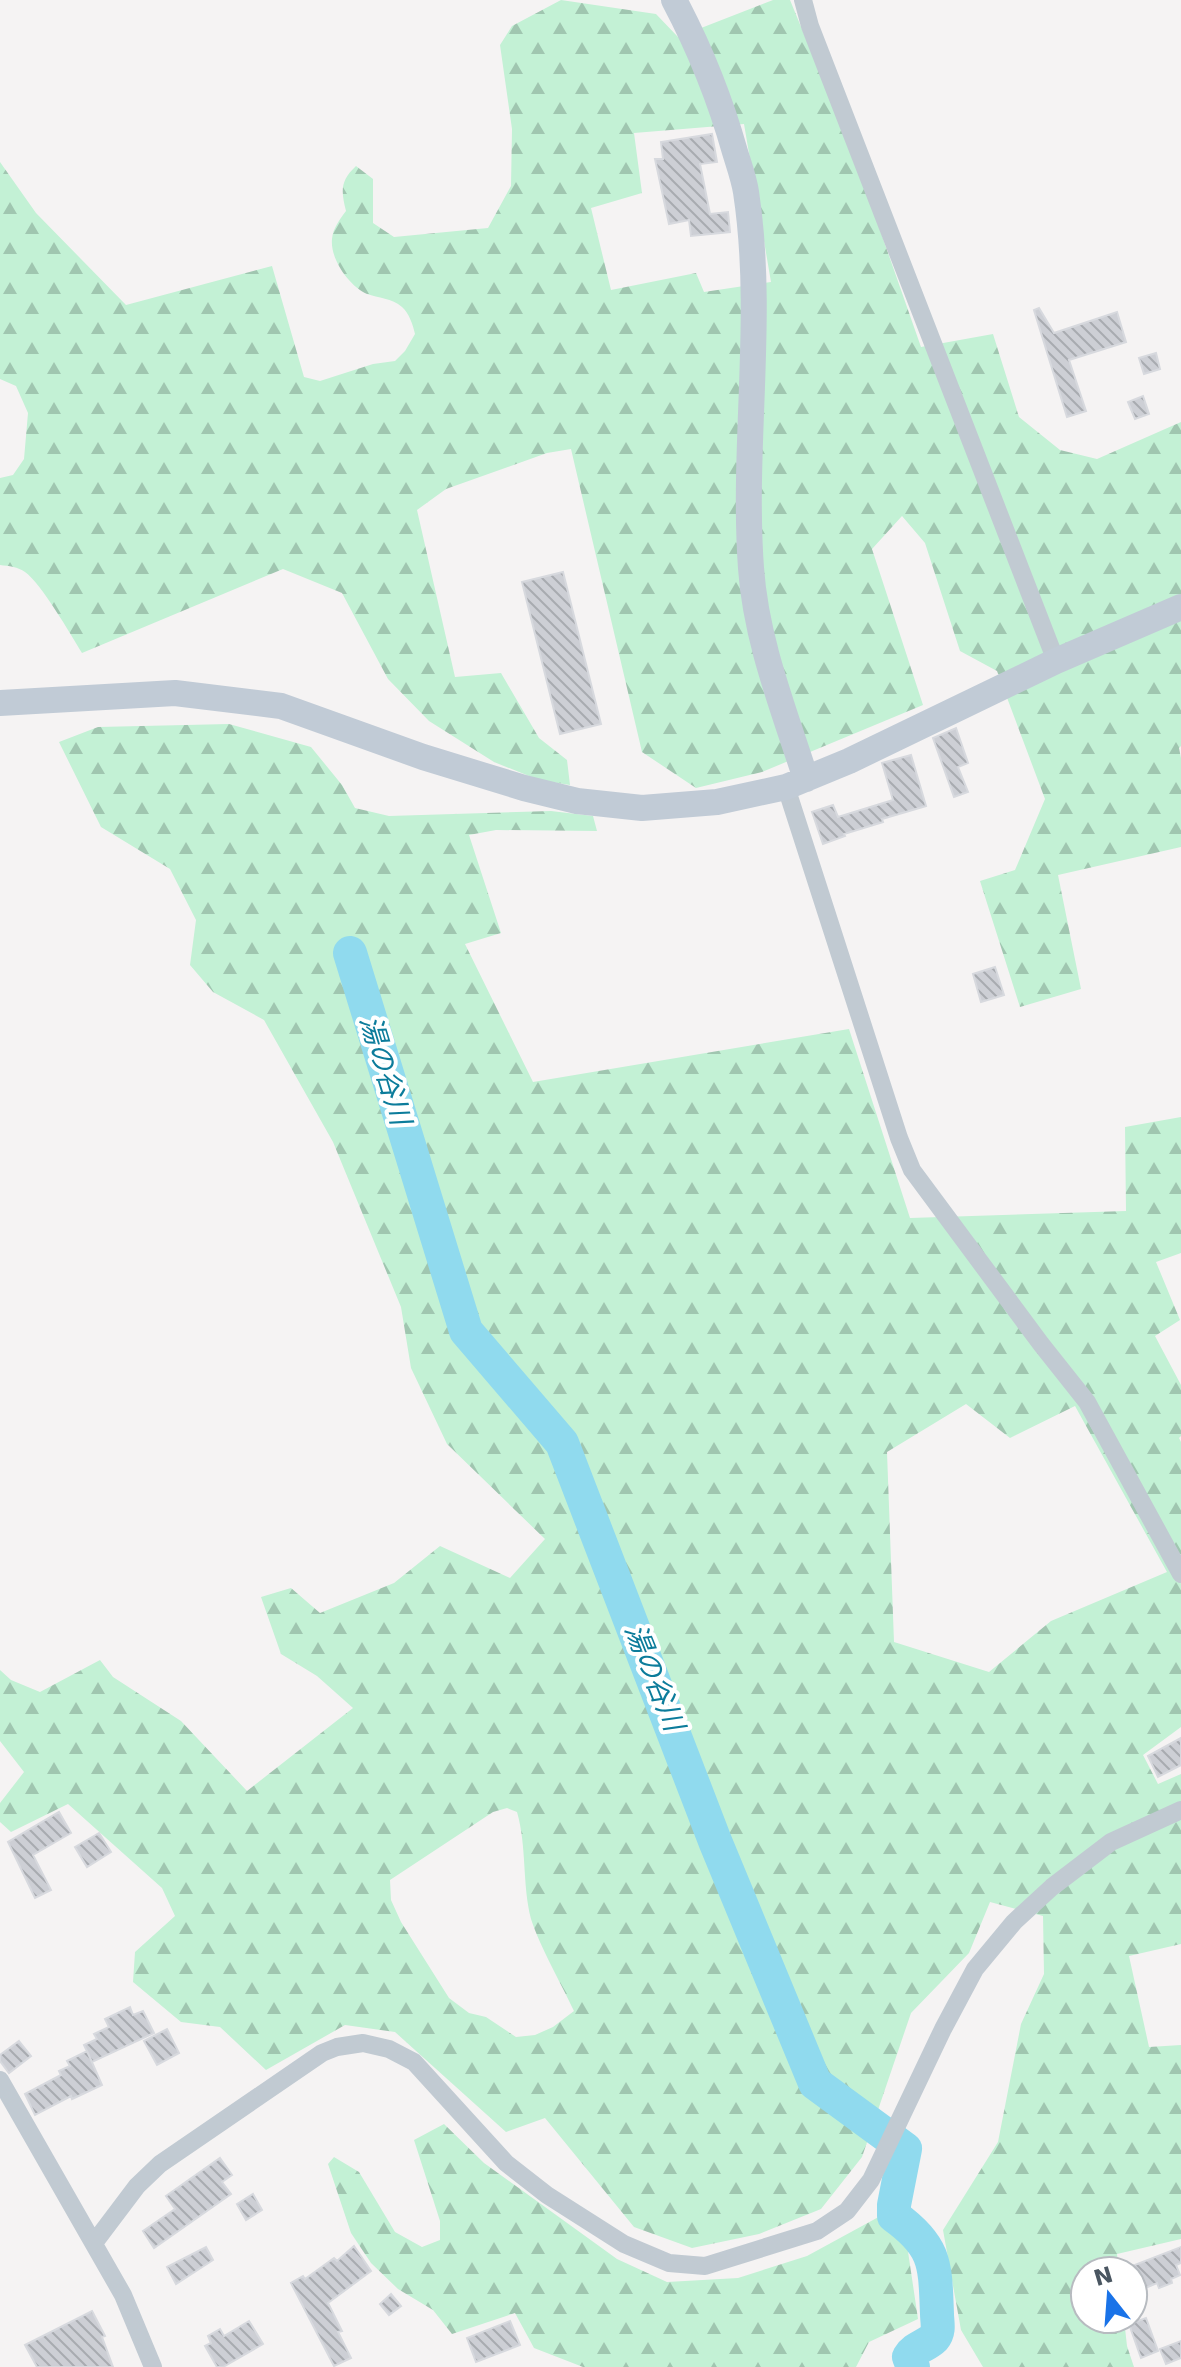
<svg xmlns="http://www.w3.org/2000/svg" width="1181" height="2367" font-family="'DejaVu Sans','Noto Sans JP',sans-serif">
<defs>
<pattern id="forest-firs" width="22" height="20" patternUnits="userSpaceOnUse" patternTransform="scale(2)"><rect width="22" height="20" fill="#c3f1d5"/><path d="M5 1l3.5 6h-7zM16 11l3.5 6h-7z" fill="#a0c6b0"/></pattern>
<pattern id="building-back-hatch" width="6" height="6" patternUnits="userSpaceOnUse" patternTransform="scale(2)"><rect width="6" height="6" fill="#cdcfd5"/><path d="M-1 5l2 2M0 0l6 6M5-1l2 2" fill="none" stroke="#a8abb0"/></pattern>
</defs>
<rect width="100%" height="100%" fill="#f5f3f3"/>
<path fill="url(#forest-firs)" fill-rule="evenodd" d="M561,0L656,14L678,37L773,0H790L853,153L921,347L993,334L1019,417L1060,450L1097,459L1181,422V746L1179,748L1181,758V847L1058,875L1081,989L1020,1007L980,881L1015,870L1045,799L997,671L960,651L925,543L902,516L872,549L923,705L762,772L696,788L642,752L571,449L547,453L446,489L417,510L455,677L501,673L539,738L567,760L570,785L539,780L494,762L429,721L388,679L342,593L283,569L82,653C71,635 41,583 25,572C18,567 9,566 0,565V478L13,475L24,459L28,413L16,386L0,379V162L36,213L126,305L272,266L304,377L320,381L373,364L395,361L405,351L415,334C413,325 409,313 402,307C392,298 378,298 367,294C349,286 330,259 332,239C333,228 340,219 346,211C341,191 340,181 356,166L373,179V223L394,237L488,228L511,186L512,129L500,45L512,26ZM744,124L771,282L704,292L696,273L611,290L591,208L642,193L634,133Z
M229,724L311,747L342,785L355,808L389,816L551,811L593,816L597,831L496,830L469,835L501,933L465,944L533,1082L849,1029L910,1218L1126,1211L1125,1127L1181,1117V1253L1156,1262L1180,1320L1155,1336L1181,1385V1436L1179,1438L1181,1442V1727L1143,1755L1158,1784L1181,1774V1944L1129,1956L1149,2047L1181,2045V2239L1117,2254L1119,2271H1085V2319H1124L1127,2346L1134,2367H983L961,2330L943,2230L998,2142L1021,2024L1044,1974L1043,1916L990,1902L969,1953L911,2013L862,2157L821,2209L759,2234L692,2248L634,2227L545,2118L506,2132L395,2032L345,2025L266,2070L220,2027L181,2022L133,1982L135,1952L175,1916L162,1888L68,1804L11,1832L0,1822V1803L24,1772L0,1741V1670L11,1680L40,1692L100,1660L113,1677L181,1721L247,1791L353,1708L317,1676L281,1654L261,1597L291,1588L320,1613L394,1583L440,1546L510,1578L545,1539L447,1444L411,1368L401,1307L333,1142L264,1020L213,992L190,965L196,920L170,869L101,827L59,742L98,727ZM966,1404L1010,1438L1075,1406L1167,1572L1051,1621L989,1672L894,1642L887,1452ZM507,1808L517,1812C527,1847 522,1884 531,1919C540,1947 561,1983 574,2011L553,2027L535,2035L516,2037L486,2017L469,2013L449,1998L401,1922L391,1900L390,1880L493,1812Z
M444,2124L484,2163L617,2259L667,2282L738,2278L807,2256L884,2214L906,2238L918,2319L869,2342L856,2367H583L534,2348L515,2313L452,2334L433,2310L398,2289L371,2263L351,2233L328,2164L334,2157L359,2172L395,2232L422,2247L440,2240V2221L414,2140Z"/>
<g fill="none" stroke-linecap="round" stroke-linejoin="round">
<path stroke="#90daee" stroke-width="34" d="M350,953L466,1331L562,1443L715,1841L815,2083L905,2149L894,2205V2216C937,2247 935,2265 937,2314C937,2322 940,2331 934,2338C926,2346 915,2347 909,2357L913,2367"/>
</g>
<path fill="url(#building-back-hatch)" stroke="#d7d9de" stroke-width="2" d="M712,134L717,162L700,164L710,214L728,212L730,232L691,236L689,220L669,224L655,159H663L661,142Z
M1039,308L1054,333L1117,312L1126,342L1069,360L1086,411L1067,417L1034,310Z
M1156,353L1160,369L1144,374L1139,358Z
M1143,396L1149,414L1135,419L1128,402Z
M563,572L601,724L560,734L522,582Z
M956,728L968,763L958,767L968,792L954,797L933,738Z
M911,755L926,806L882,819L883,822L844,834L845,836L823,844L812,812L833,805L838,817L893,800L882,763Z
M995,967L1004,995L981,1002L973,974Z
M1181,1738V1765L1158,1777L1148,1756Z
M59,1812L71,1833L33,1855L51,1890L35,1898L8,1842Z
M99,1833L111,1852L87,1867L75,1847Z
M130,2007L133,2015L143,2011L154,2033L92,2062L84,2045L97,2039L94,2034L109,2027L105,2019Z
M167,2029L179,2053L157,2065L144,2041Z
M19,2041L31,2056L9,2073L0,2061V2055Z
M87,2051L102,2085L72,2099L71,2096L35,2115L25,2094L61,2075L59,2071L70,2066L67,2061Z
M220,2158L232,2175L222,2182L231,2194L154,2248L143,2231L175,2209L166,2196Z
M253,2194L262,2210L246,2220L237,2204Z
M354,2246L371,2271L328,2303L342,2331L338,2332L351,2358L334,2366L291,2283L303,2276L305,2279L334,2258L337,2261Z
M206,2247L213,2260L176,2284L167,2267Z
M1181,2247V2263L1176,2265L1180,2275L1171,2279L1172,2283L1159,2288L1157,2283L1141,2290L1132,2266Z
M391,2294L401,2306L389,2315L380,2304Z
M92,2311L105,2336L102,2337L113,2367H37L25,2345Z
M1146,2318L1158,2351L1141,2358L1129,2324Z
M249,2321L263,2344L223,2367H217L205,2346L211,2343L208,2336L220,2329L224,2336Z
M510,2321L520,2345L476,2362L467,2338Z
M1181,2341V2358L1166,2364L1160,2349Z"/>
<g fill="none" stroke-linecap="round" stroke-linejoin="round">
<path stroke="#c1cad2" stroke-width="18" d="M803,0L810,26L1056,661
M786,787L899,1138L912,1170L1041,1344L1087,1402L1181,1574
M0,2080L123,2295L153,2367
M94,2243L137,2186L160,2164L322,2053L337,2047L363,2043L389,2049L414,2062L506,2163L547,2195L624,2244L669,2263L705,2266L817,2231L847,2211L871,2180L943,2029L975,1969L1014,1922L1052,1887L1111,1842L1181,1810"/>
<path stroke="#c1cbd6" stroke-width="26" d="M674,0C700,49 720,99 735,152C739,165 744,179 746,192C765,317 742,443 751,568C756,641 784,710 806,779
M0,703L175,693L281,706L423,757L524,788L577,801L642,808L717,802L786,787L849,761L1056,661L1181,607"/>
</g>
<g text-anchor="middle" stroke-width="8" stroke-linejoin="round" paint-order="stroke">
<g font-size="28" font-style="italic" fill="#0c7c9b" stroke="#fff">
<text transform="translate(386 1070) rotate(73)" y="10">湯の谷川</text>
<text transform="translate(655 1677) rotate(68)" y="10">湯の谷川</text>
</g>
</g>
<g transform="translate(1109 2295) rotate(343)"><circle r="38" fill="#ffffff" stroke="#b7bbc0" stroke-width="2"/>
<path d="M0-6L14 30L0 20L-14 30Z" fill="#1a73e8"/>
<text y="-12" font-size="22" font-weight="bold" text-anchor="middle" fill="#4a5661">N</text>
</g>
</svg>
